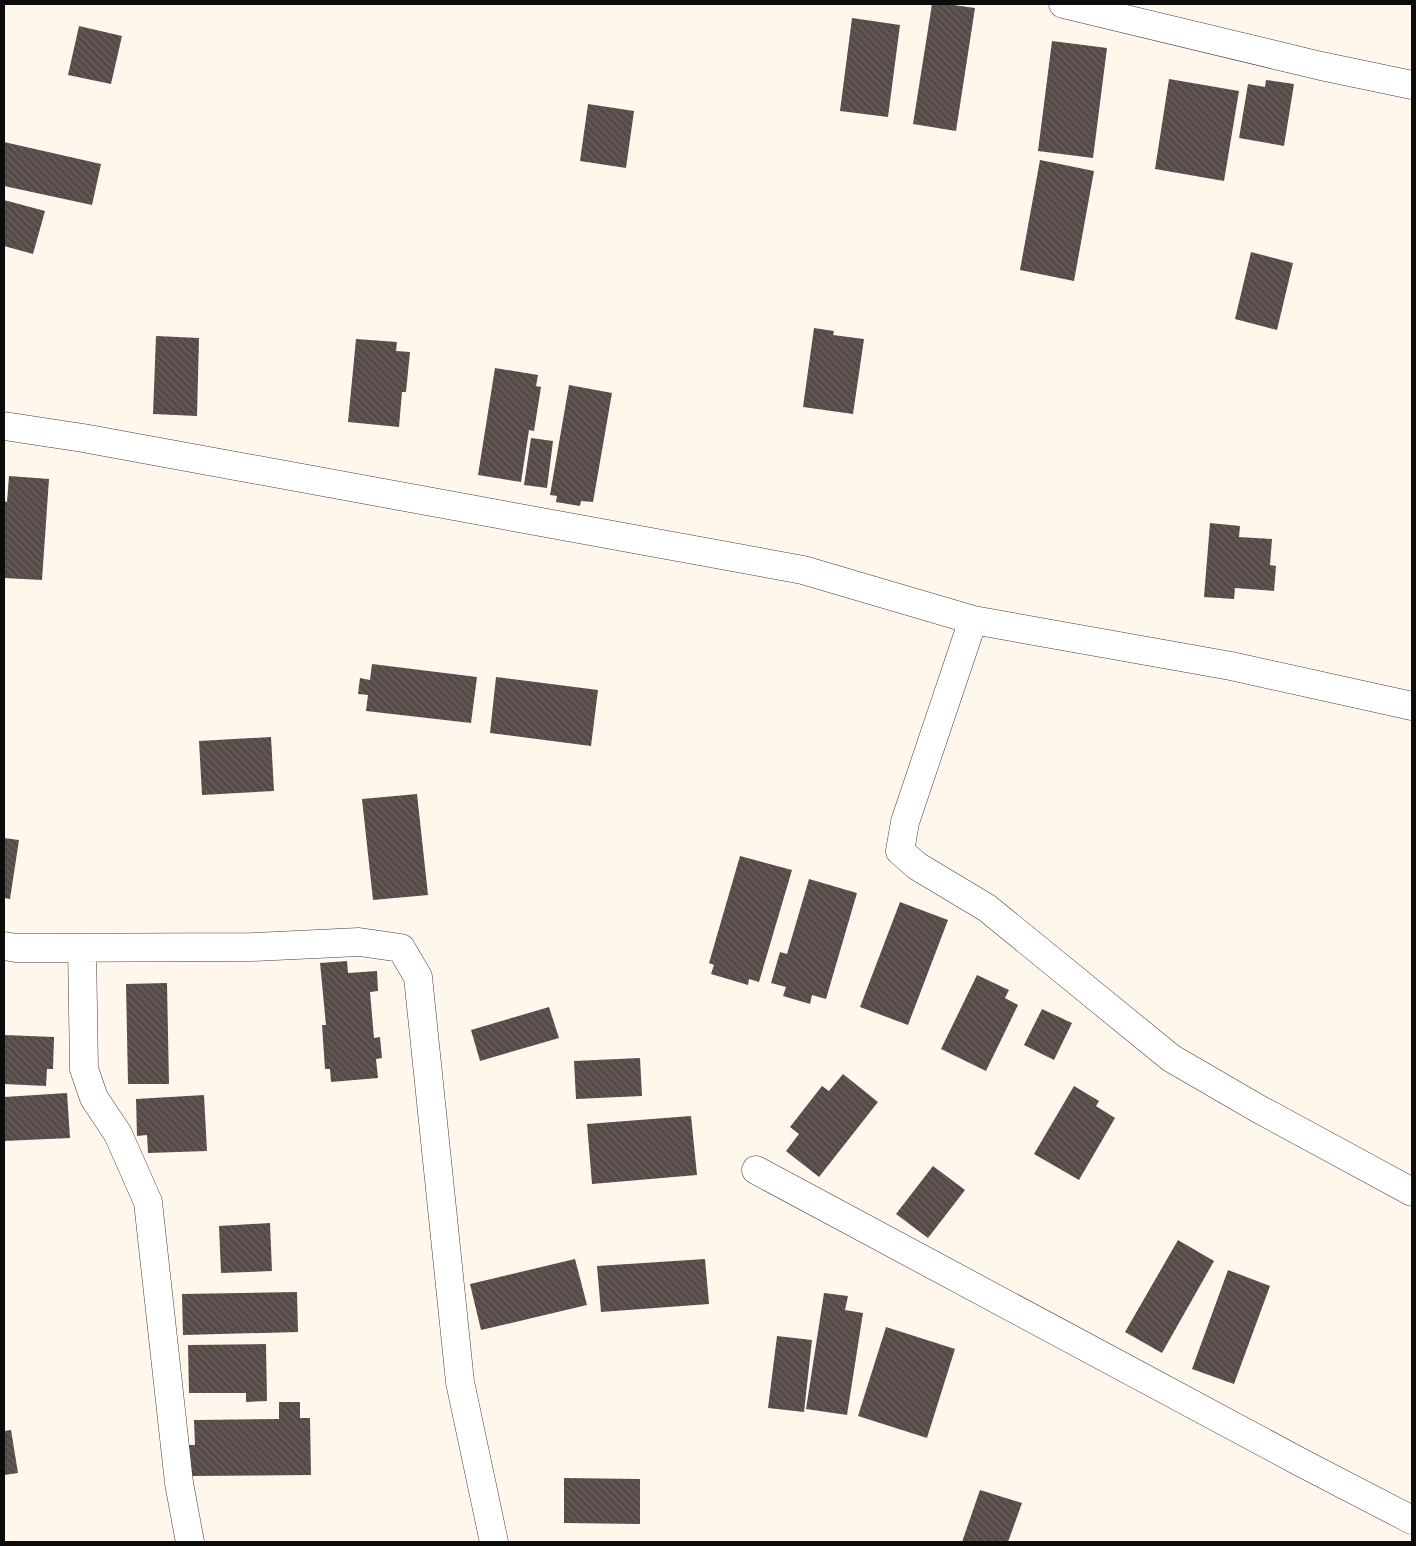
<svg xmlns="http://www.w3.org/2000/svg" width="1416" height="1546" font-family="'IBM Plex Serif',serif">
<defs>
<pattern id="building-back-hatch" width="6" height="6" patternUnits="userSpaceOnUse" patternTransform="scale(1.25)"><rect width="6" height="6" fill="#564a48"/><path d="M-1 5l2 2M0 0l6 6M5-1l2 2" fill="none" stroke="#69605e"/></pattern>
</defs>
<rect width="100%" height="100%" fill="#fff7ec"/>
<path fill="url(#building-back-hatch)" d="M932,4H946L975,8L956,131L913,124Z
M852,18L900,25L888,117L840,111Z
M79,26L122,36L111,84L68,75Z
M1052,41L1107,48L1093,158L1038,151Z
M1169,79L1239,91L1224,181L1155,169Z
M1266,80L1294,84L1284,146L1239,138L1248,84L1265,87Z
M588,104L634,111L626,168L580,161Z
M4,142L101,164L92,205L4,186Z
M1040,160L1094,171L1074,281L1020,270Z
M4,200L45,211L33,254L4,246Z
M1251,252L1293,263L1277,330L1235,319Z
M814,328L834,331L833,335L864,339L853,414L803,407Z
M156,336L199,338L197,416L153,414Z
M356,339L397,342L396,351L410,352L406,392H402L399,427L348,422Z
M495,368L538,375L536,386L541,387L534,431L529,430L521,482L478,475Z
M569,385L612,393L593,502L581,501L580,506L556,502L557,496L550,495Z
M531,438L553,441L547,488L524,485Z
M9,476L49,479L42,580L4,578V501L7,502Z
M1210,523L1240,526L1239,537L1272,539L1270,565L1276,566L1274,591L1235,588L1234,599L1204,597Z
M372,664L477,677L471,723L366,711L368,695L358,694L360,678L370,680Z
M496,677L598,690L591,746L490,733Z
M271,737L274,791L202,795L199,741Z
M417,794L428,895L373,900L362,799Z
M4,838L19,840L10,899L4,898Z
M740,856L792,870L759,982L749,979L748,985L711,974L714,965L709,963Z
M809,879L857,893L826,999L812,995L810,1004L783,996L786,987L771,983L780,952L787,954Z
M900,902L948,920L908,1025L860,1007Z
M347,961L348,973L377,971L378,991L370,992L374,1038L380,1037L382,1058L376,1059L378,1078L331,1082L330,1069H325L322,1025H326L320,963Z
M977,975L1009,990L1005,998L1018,1005L986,1071L941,1049Z
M167,983L169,1084H128L126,984Z
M549,1007L559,1038L480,1061L471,1030Z
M1042,1009L1072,1023L1054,1060L1024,1045Z
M4,1035L54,1037L53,1069H47L46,1086L4,1084Z
M640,1058L642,1096L576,1099L574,1061Z
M843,1074L878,1102L819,1177L786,1151L799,1134L790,1127L822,1086L829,1091Z
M1074,1086L1099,1101L1096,1106L1115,1118L1079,1180L1034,1154Z
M67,1093L70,1138L4,1141V1097Z
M204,1095L207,1151L148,1153L147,1135L137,1136L136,1099Z
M691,1116L697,1175L592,1184L587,1124Z
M933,1166L965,1190L928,1238L896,1214Z
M270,1223L272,1271L221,1273L219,1226Z
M1178,1240L1214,1261L1162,1353L1125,1332Z
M575,1259L587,1305L481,1330L470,1284Z
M705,1259L709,1304L601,1312L597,1266Z
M1228,1270L1270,1286L1234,1384L1192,1369Z
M297,1292L298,1332L183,1335L182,1294Z
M824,1293L848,1296L845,1310L863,1313L847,1415L806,1409Z
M886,1327L955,1349L927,1438L858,1416Z
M777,1336L812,1340L804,1412L768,1408Z
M266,1344L267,1401L246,1402V1393H189L188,1345Z
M279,1402H300V1418H310L311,1475L189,1476L188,1445H195L194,1420L279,1419Z
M11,1430L18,1473L4,1475V1431Z
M564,1478L640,1479V1524L564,1523Z
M980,1490L1022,1503L1008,1542H962Z"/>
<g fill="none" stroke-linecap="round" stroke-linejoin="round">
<defs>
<path id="street" d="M1063,4L1321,66L1412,85
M4,426L83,438L803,570L973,620L1231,666L1412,706
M973,620L905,822L900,851L917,866L987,908L1171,1058L1257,1108L1412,1192
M4,946L16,948L252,947L359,942L401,948L418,977L460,1382L494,1542
M82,948L84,1069L94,1098L118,1134L148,1202L179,1483L190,1542
M756,1170L1302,1463L1412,1520"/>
</defs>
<use href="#street" stroke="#3f3f3f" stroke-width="29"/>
<use href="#street" stroke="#fff" stroke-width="28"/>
</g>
<rect width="1416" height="1546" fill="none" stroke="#0c0c0c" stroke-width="10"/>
</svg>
